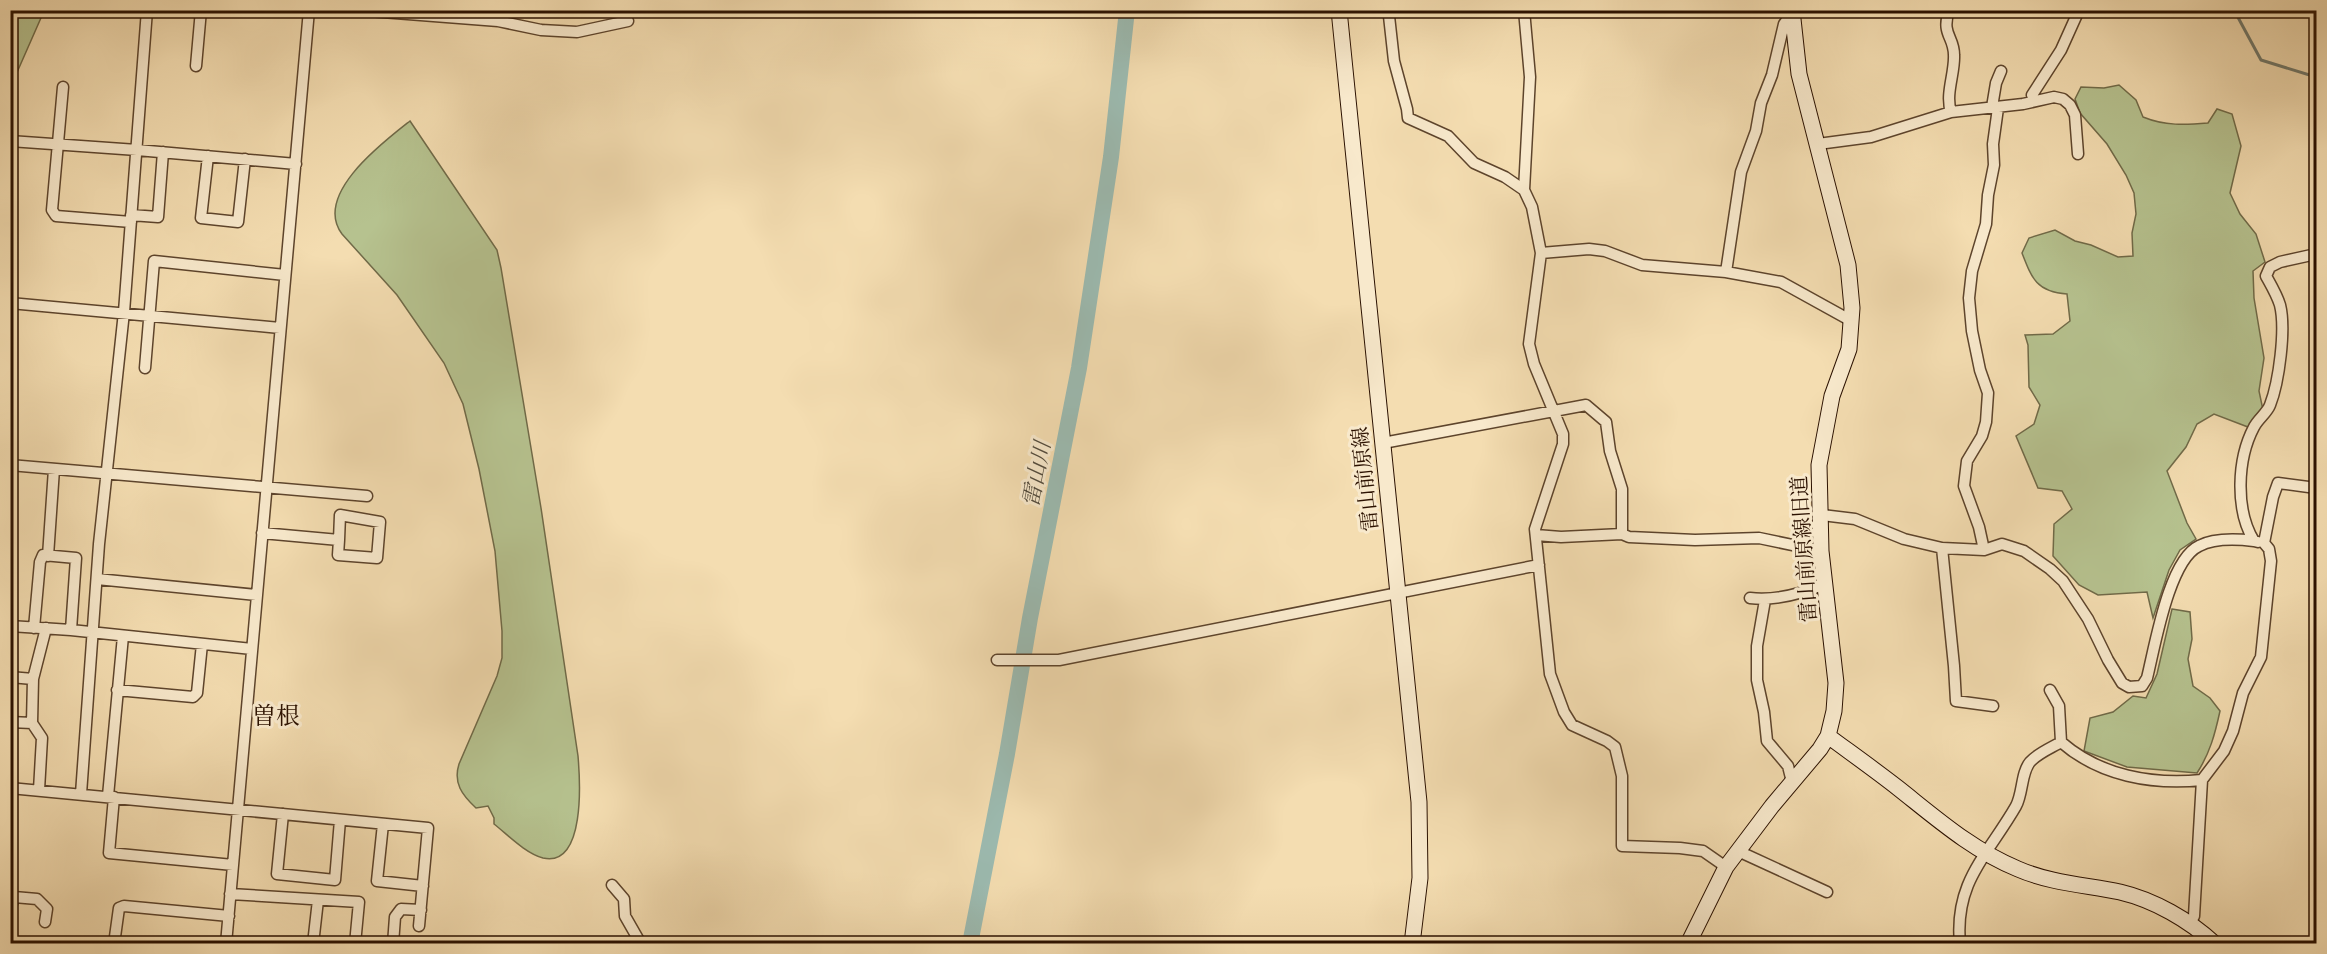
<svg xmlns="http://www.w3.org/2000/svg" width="2327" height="954" font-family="'Libre Bodoni','Noto Serif JP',serif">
<rect width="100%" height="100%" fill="#f4ddb1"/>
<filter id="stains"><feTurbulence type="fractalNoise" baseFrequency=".00333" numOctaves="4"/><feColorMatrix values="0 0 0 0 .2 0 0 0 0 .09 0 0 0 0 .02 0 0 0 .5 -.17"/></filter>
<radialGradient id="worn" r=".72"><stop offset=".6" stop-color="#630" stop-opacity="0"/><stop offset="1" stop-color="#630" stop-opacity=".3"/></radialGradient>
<path fill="#b6c28f" stroke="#706a48" stroke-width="1.5" d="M19,11H44L11,86V31L14,28Z
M2119,85L2136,100L2143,117C2165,126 2185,125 2208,123L2217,109L2232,114L2241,146L2230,193L2240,214L2256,234L2265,262L2253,271L2254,298L2264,358L2259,391L2263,410L2248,427L2214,414L2197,424L2186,447L2167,471L2187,523L2196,539L2180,550L2169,570L2153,618L2147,592L2098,595L2079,585L2053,556L2054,524L2072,509L2062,491L2038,488L2016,436L2034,424L2040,405L2029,387L2028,345L2025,335L2053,334L2070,321L2067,294C2037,292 2032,279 2022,253L2029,238L2055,230L2075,241L2091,245L2118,257L2133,256L2132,233L2136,214L2134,193L2126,175L2107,144L2080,113L2075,99L2081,87L2104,88Z
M410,121L497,250L501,268L541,508L578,756C580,779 586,868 543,858C525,853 508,835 494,824V818L488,806L476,808C462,795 453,783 459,764L497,676L502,658V631L495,551L479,469L463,404L444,363L397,295L342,234C313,195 382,143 410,121Z
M2172,609L2190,612L2192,639L2188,659L2193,686L2210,698L2220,711C2215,734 2210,753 2197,773L2127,767L2084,751L2090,718L2113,712L2133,696L2146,698L2157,674Z"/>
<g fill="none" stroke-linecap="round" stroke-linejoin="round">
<path stroke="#6f776a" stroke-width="3" d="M2234,10L2261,60L2316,77"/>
<path stroke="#9cbbb1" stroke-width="16" d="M970,944L1007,754L1030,618L1079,368L1111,157L1127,10"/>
<defs>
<path id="street" d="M356,10L498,21L541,30L577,32L628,21
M1524,10L1530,77L1524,190
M1949,10C1941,35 1954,36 1954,55C1955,73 1945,94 1951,112
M1389,16L1394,61L1407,109L1408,118L1448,136L1474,163L1505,177L1524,190L1532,207L1541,253L1529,344L1534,364L1563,434V444L1535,529L1550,674L1564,712L1572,725L1607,741L1615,747L1622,776V846L1680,848L1703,851L1726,867
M196,66L201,10
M63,87L52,210L56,216L131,222
M2034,101L2032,95L2061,50L2079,10
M1992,107L1996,83L2001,71
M10,141L137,150L296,164
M1818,144L1871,137L1951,112L2023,104L2054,97L2063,99L2070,105L2075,115L2078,154
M208,156L201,218L238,222L245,159
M131,215L158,217L163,152
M1541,253L1589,249L1605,251L1642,265L1726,272L1781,282L1848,319H1852
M1726,272L1741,172L1756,131L1761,103L1772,75L1784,24L1787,20H1792
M10,303L280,328
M145,368L154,261L285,275
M1383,443L1586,405L1606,422L1610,451L1622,489V534L1629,537L1695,540L1759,538L1821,551
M10,465L367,496
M1822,515L1855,519L1904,539L1942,548L1984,550L2002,544L2024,551L2050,569L2063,581L2088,619L2108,660L2122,683L2129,687L2142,686L2147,678C2155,646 2169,560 2199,546C2214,538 2237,539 2254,541
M262,533L339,540L338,555L377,558L380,522L340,515L339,540
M1536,535L1561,537L1622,534
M2258,542L2254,541C2235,510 2237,459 2254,427C2258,419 2267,413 2270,405C2279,382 2286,329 2280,305C2277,295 2271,285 2266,276L2270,267L2280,262L2316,254
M1942,548L1954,666L1956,701L1993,706
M1984,550L1979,527L1964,486L1967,461L1982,436L1986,422L1988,393L1980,370L1972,331L1969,298L1972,271L1986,224L1988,195L1994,165L1993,144L1998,108
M48,556L54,469
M97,579L257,595
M1750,598C1776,601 1801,594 1825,584
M1765,600L1757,646V680L1764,712L1767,741L1788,766L1792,782
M10,626L71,630L252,649
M34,628L40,562L43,555L76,558L71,630
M997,660H1059L1539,565
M10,677L33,679
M117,690L193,697L197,693L202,644
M10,722L32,723
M2061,742C2100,776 2152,785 2202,780
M10,788L428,828L419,926
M39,790L42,738L32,723L33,679L46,628
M81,794L99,544L124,312L147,10
M108,796L123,636
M114,797L109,853L233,865
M283,814L277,874L335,880L340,820
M383,824L377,881L423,886
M1738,851L1827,892
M612,885L624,899L625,916L641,944
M230,894L359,902L355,944
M10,910L14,897L37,899L47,909L45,922
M2190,924L2194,916L2202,780L2224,751L2233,731L2243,693L2261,657L2271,561L2269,549L2264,543L2273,497L2278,483L2316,488
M114,944L119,908L124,906L229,916
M226,944L309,10
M313,944L318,900
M393,944L395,917L401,909L421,910
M1960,944C1954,881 1988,855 2016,806C2023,793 2021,773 2030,762C2038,753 2051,748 2061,742L2059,706L2050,690"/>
<path id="secondary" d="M1339,10L1419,802L1420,878L1412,944
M1828,736C1851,753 1875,770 1898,788C1936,818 1972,850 2018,869C2050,883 2086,885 2120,892C2154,900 2189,920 2215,944
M1688,944L1726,867L1772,806L1820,749L1828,736L1834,711L1836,683L1821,551L1819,465L1832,396L1849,349L1852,308L1848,265L1799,74L1792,10"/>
</defs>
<use href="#street" stroke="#5d442c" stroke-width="13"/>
<use href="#secondary" stroke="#2b1100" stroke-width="17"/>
<use href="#street" stroke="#f8e9cc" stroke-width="10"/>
<use href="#secondary" stroke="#f8e9cc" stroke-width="15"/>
</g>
<g text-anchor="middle" stroke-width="6" stroke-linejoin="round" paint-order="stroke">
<g font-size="21" fill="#2b1100" stroke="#f8e9cc">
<text transform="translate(1365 479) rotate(-96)" y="7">雷山前原線</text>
<text transform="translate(1804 549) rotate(-94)" y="7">雷山前原線旧道</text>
</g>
<g font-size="22" font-style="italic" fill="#534c3e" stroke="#f8e9cc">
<text transform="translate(1036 474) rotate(-79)" y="8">雷山川</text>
</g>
<g font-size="24" fill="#2b1100" stroke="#f8e9cc">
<text x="276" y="724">曽根</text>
</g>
</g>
<rect width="2327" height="954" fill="none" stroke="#f4ddb1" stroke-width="36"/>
<rect x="12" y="12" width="2303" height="930" fill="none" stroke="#2b1100" stroke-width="3"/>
<rect x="18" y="18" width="2291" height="918" fill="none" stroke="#2b1100" stroke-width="1.5"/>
<rect width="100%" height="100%" filter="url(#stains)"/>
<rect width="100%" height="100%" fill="url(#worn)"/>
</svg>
